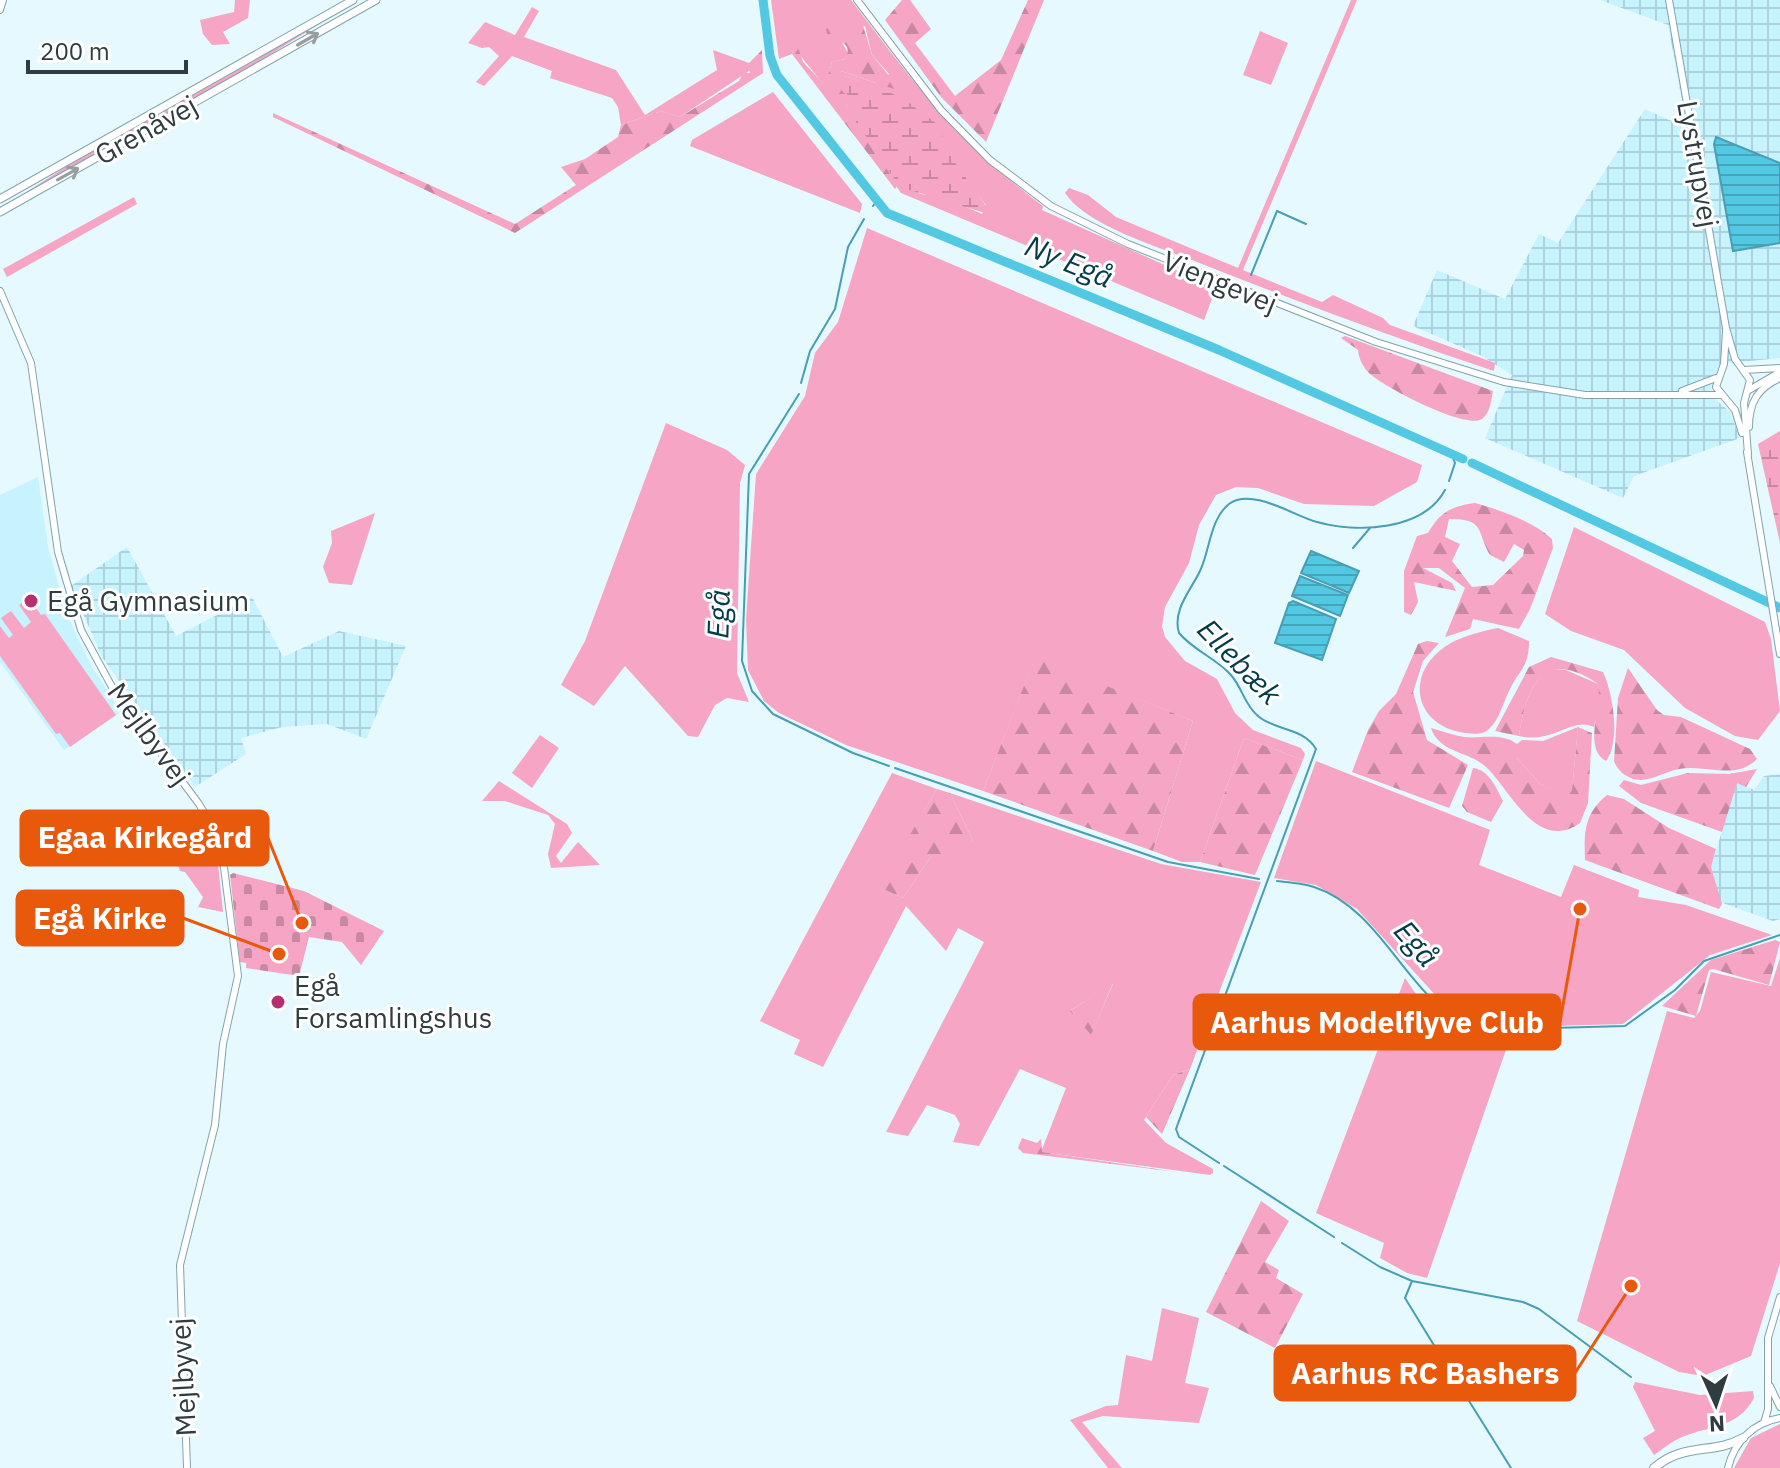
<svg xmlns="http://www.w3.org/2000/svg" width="1780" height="1468" font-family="'IBM Plex Sans',sans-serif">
<defs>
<pattern id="industrial-grid" width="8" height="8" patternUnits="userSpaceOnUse" patternTransform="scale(2)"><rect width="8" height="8" fill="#c7f3ff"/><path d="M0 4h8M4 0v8" fill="none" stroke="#abd1dc"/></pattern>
<pattern id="forest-firs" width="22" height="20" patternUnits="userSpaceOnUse" patternTransform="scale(2)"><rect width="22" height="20" fill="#f6a5c4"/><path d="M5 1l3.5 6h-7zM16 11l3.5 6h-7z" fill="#c888a1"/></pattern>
<pattern id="wetland-marsh" width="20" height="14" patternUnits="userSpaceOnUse" patternTransform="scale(2)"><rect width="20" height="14" fill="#f6a5c4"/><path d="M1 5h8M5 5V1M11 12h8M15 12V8" fill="none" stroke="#c888a1"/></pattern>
<pattern id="cemetery-stones" width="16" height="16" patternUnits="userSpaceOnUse" patternTransform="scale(2)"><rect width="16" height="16" fill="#f6a5c4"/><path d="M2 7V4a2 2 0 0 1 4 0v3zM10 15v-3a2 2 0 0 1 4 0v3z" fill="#c888a1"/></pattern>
<pattern id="water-rules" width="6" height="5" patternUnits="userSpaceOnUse" patternTransform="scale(2)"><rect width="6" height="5" fill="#53c8e3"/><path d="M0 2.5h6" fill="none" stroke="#45a4b9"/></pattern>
</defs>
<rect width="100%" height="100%" fill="#e5f9ff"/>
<path fill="#c7f3ff" d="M38,477L48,547L67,615L91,665L121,712L64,750L0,662V495Z"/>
<path fill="url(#industrial-grid)" d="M1600,0H1780V358L1720,364L1710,388L1716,400L1730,412L1740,438L1634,476L1623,498L1485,438L1512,375L1482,356L1413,326L1437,270L1505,299L1539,234L1558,243L1645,109L1669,120L1686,123L1668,25Z
M127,547L176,636L252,597L283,657L339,631L406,646L366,739L327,724L282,727L241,738L246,754L195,787L102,657L71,586Z
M1780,774V919L1773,921L1720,902L1711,867L1737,782L1754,790L1764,776Z"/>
<path fill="#f6a5c4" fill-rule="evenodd" d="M235,0H250L248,18L223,32L230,44L212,45L203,34L200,20L234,12Z
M771,0H851C914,83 958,143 1043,206L1042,210L1216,288L1204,320L901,193L839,104L837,79L841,71L876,83L889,74L872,55L865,26L832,39H840L848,53L845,59L832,62L825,86L794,48L792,54L779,59ZM845,76C912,99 943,154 986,205L982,214L943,197L920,194L846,107L849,96Z
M1351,0H1357L1243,270L1322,302L1333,295L1383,318L1390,325L1495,363L1494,371C1394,338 1295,301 1197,262C1159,247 1087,226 1065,193L1069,188L1088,195L1116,217L1238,268Z
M532,7L539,11L524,37L616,70L645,115L717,70L713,50L749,63L752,69L680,117L661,111L621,125L618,107L612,98L550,78L552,71L512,56L484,86L476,82L499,56L489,47L482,48L468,43L485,22L515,35Z
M340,11L245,70L0,209L72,163Z
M1260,31L1288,43L1271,85L1243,75Z
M773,92L862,204L860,213L690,146L692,140Z
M134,197L137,204L7,277L3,269Z
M867,228L1422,465L1417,482L1374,506L1304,504L1258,488L1236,487L1216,495L1199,525L1189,563L1165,607L1162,626L1165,637L1185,661L1217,679L1235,713L1253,730L1301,748L1305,754L1303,760L1244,738L1200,862H1182L1153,851L1193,721L1035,658L983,791L846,745L779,713L764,701L748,670L746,619L756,474L805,396L815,353L838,322Z
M666,423L727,450L745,465L740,483L737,673L749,702L727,698L715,705L698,737L688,736L625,666L594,706L561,685L585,641Z
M375,513L352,585L329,583L323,567L332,543L331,531Z
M1574,527L1765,622L1771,639L1780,711L1758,740L1735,736L1685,708L1624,650L1571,631L1545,614Z
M29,598L41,615L45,614L116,715L70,747L60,733L56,734L0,656V626L9,638L13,635L1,618L11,611L24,628L31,622L19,605Z
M1498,628L1529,641C1529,668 1519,669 1509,691C1503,703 1499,720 1489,729C1483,735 1474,734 1466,733C1415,727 1403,675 1446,646C1459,637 1482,631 1498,628Z
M1550,669L1566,670L1598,684L1601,697L1594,727C1572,716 1554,744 1519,736C1523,710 1528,684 1550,669Z
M1578,727L1572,790L1568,797L1540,784L1517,758V744L1522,740L1543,741Z
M540,735L559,748L532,788L512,773Z
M1316,761L1490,830L1479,865L1561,897L1574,865L1639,890L1638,897L1686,905L1772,935L1710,955L1623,1024L1480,1028L1437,997L1357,909L1316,885L1274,878Z
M892,773L937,789L880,887L903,898L931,856L973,841L950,793L1161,864L1261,882L1190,1069L1173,1075L1144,1120L1166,1143L1213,1169V1173L1210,1175L1041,1152L1066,1088L1020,1069L979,1146L953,1142L960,1124L955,1115L927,1105L908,1136L886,1132L984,942L958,928L946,951L906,906L823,1067L794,1054L800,1040L760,1021ZM1113,984L1091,1034H1090L1071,1010Z
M499,781L567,824L572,833L556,856L561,863L578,842L600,865L551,868L548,854L555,824L548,815L505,801H482Z
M184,862L218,864L223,912L198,907L203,897L185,872L180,871L178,865Z
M1780,958V1263L1751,1356L1703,1376L1679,1372L1577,1321L1667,1011L1694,1018L1700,1011L1711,972L1771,986Z
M1405,978C1438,1027 1449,1037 1509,1041L1427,1278L1407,1273L1380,1258L1384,1243L1316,1213Z
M1162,1308L1199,1318L1185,1383L1209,1388L1199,1423L1103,1416L1082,1422L1122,1468H1108L1070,1420L1106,1406L1118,1405L1126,1355L1152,1361Z
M1635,1382L1700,1395L1753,1391L1754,1398C1737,1429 1711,1425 1682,1437C1672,1441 1663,1449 1654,1455L1643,1438L1655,1431L1633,1387Z
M1780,1424V1468H1734L1751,1438Z"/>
<path fill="url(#forest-firs)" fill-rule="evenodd" d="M902,0H910L931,29L915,43L955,96L1001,60L1028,0H1044L986,142L941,97L885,20Z
M846,19H861L872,55L894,82V89L841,71L838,86L845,94L840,104L898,185L895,189L792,54L794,48H798L803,62L825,85L832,62L845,59C854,42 838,42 828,37L826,29Z
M762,50L763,73L515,233L273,117V113L515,224L576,185L561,167L585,159L618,137L621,125L661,111L680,117L739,81L743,73H750L749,63Z
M1345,336L1493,391C1491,401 1490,413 1482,419C1466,430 1381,386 1368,372C1362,365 1359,359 1358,350L1341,338Z
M1475,503C1500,510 1532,521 1552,539L1553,548L1530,609L1519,629L1473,619L1470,629L1445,637L1465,588L1439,568H1423L1452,583L1456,591L1414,582L1418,602L1411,615L1404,612V571L1417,536L1428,533C1440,512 1452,506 1475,503ZM1449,519C1486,519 1476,531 1490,555L1504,562L1514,544L1524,550L1523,556L1493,585L1472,587L1452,561L1460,544L1445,537Z
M1427,641L1439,643L1423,661L1413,692L1427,740L1468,765L1449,808L1352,772L1368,730L1379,711L1396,694L1418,644Z
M1035,657L1193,721L1153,851L983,791Z
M1551,657L1603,672C1613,693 1621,741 1606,761C1582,748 1603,705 1598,684C1544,647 1526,686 1519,736L1495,731L1529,667Z
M1628,668L1657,710L1664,715L1681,717L1750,749L1757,759C1735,781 1707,764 1679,769C1664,771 1647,785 1631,778C1623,775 1617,769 1614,761L1618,698Z
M1578,727L1592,733L1588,803L1580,823C1536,854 1509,787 1485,766C1468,751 1439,753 1431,728C1442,731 1453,735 1464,737C1482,739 1501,732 1517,744V758L1540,784L1568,796L1572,790Z
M1244,738L1303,760L1255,875L1200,862Z
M1473,768C1489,770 1496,787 1503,801L1491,822L1467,812L1462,806Z
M1757,769L1746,787L1737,783L1722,832L1641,803L1619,786L1624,780L1641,785L1688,773L1729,774Z
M937,789L950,793L973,841L947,859L931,856L903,898L879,887Z
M1607,795L1624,799L1669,828L1716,849L1711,867L1722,904L1719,909L1585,860C1584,832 1584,814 1607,795Z
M1775,940L1780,942L1769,985L1713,969L1709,970L1696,1016L1662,1006L1711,960Z
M1113,983L1091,1035L1070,1011Z
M1190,1069L1162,1134L1146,1117L1173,1075Z
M1022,1138L1037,1143L1041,1139L1042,1152L1177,1172L1023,1153L1018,1148Z
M1261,1201L1289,1221L1265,1262L1279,1270L1276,1278L1303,1294L1275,1348L1206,1312Z"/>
<path fill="url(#wetland-marsh)" d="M845,76L901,97L941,127L944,147L986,206L985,213L900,187L846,107L848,96L840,80Z
M1780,431V543L1758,444Z"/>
<path fill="url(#cemetery-stones)" d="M233,873L304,891L384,931L361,965L342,942L309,937L299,976L246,968V963L240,962L230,875Z"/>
<path fill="url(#water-rules)" stroke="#489eb2" stroke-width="2" d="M1716,137L1780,163V243L1733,251L1714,144Z
M1311,551L1359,571L1349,593L1301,573Z
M1300,576L1348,595L1340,616L1292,596Z
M1293,601L1336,619L1322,660L1275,643L1289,603Z"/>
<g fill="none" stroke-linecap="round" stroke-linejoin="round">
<path stroke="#489eb2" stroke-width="2" d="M873,206L876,202
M1251,275L1277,211L1306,224
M801,383L810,351L835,309L848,247L864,219
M799,394L749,474L742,661L752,691L773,714L853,753L889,766
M1449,481L1455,463L1451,453
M1353,548L1370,528
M895,768L1168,862L1259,879
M1277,881C1289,882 1303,883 1314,887C1387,911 1408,1007 1480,1030L1625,1026L1675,990L1704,961L1780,935
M1219,1163L1179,1137L1176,1129L1316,749C1303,727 1275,731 1258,716C1244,704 1243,689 1231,675C1216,658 1194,651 1179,633C1172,610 1191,590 1200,571C1210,550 1210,519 1229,504C1252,487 1294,516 1317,522C1357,533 1423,531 1445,490
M1224,1166L1334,1237
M1342,1243L1380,1267L1412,1281L1405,1298L1443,1360
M1412,1281L1523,1302L1539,1309L1631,1377
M1449,1369L1511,1468"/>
<path stroke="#53c8e3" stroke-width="9" d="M763,0L770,56L777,75L887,213L1219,350L1463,459
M1472,463L1780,608"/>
<defs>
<path id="tertiary" d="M857,0L941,110L990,160L1051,206L1128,244L1376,342L1504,382L1585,395H1720
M1669,0L1726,328L1735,359L1750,380L1744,403L1748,454
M0,10L3,0
M0,291L31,363L58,552L81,630L112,687L199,804L215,831L223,860L238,976L223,1044L215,1125L180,1265L187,1468
M1726,331L1724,364L1716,387L1735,410L1742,433
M1744,370L1780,368
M1749,390L1780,372
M1682,391L1716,378
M1749,427C1749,402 1758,388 1780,378
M1747,452L1780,654
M1770,1386L1780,1407
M1764,1423L1768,1409V1338L1780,1297
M1728,1468C1734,1442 1753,1423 1780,1418"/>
<path id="secondary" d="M0,199L353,0
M0,212L376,0"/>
<path id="motorway" d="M1654,1468C1684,1442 1713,1455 1743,1438"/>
</defs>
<use href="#tertiary" stroke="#83a3ac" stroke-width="8"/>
<use href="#secondary" stroke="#83a3ac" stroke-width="9"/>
<use href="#motorway" stroke="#83a3ac" stroke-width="10"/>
<use href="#tertiary" stroke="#fff" stroke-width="6"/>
<use href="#secondary" stroke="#fff" stroke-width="7"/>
<use href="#motorway" stroke="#fff" stroke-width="8"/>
</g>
<defs><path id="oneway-shaft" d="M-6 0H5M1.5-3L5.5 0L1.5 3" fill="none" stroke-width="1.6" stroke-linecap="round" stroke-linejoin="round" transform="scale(2)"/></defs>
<g stroke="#979ea0">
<use href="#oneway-shaft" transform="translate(308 39) rotate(-30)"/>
<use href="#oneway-shaft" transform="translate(68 174) rotate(-29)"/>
</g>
<g fill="#b62f71" stroke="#fff" stroke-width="3">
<circle cx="31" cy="601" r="8"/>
<circle cx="278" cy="1002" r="8"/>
</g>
<g text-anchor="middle" stroke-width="6" stroke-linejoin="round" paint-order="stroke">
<g font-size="28" fill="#2f3c40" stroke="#fff">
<text transform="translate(146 130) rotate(-29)" y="10">Grenåvej</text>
<text transform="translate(1698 164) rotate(80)" y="10">Lystrupvej</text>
<text transform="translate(1220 282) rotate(22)" y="10">Viengevej</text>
<text transform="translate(149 734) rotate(54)" y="10">Mejlbyvej</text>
<text transform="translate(183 1377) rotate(-93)" y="10">Mejlbyvej</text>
</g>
<g font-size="28" fill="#2f3c40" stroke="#fff" text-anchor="start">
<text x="47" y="611">Egå Gymnasium</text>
<text x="294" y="996">Egå<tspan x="294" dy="32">Forsamlingshus</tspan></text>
</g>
<g font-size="30" font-style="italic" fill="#043c47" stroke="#fff">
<text transform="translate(1069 262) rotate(22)" y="10">Ny Egå</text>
<text transform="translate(719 614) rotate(-88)" y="10">Egå</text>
<text transform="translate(1239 662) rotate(46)" y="10">Ellebæk</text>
<text transform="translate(1416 944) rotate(49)" y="10">Egå</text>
</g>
</g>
<path fill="none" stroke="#e8590c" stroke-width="3" d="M302 923L268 838M279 954L183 918M1580 909L1560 1022M1631 1286L1575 1373"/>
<g fill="#e8590c" stroke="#fff" stroke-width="3">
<circle cx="302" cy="923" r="8"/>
<circle cx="279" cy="954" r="8"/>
<circle cx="1580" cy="909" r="8"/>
<circle cx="1631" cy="1286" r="8"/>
</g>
<g fill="#e8590c" stroke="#e8590c" stroke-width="3">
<rect x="21" y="811" width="247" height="54" rx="8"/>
<rect x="17" y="891" width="166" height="54" rx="8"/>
<rect x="1194" y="995" width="366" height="54" rx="8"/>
<rect x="1275" y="1346" width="300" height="54" rx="8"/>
</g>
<g font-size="30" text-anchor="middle" font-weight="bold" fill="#fff">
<text x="145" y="848">Egaa Kirkegård</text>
<text x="100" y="929">Egå Kirke</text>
<text x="1377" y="1033">Aarhus Modelflyve Club</text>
<text x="1425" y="1384">Aarhus RC Bashers</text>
</g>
<g transform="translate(1716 1404) rotate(177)" stroke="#ffffff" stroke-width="6" paint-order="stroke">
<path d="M0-6L14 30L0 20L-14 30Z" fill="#2f3c40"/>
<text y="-12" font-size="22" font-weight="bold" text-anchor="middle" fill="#2f3c40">N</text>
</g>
<path d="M28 60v12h158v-12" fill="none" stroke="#2f3c40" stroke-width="4"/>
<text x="40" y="60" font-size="24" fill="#2f3c40" stroke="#ffffff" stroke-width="6" paint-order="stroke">200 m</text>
</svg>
